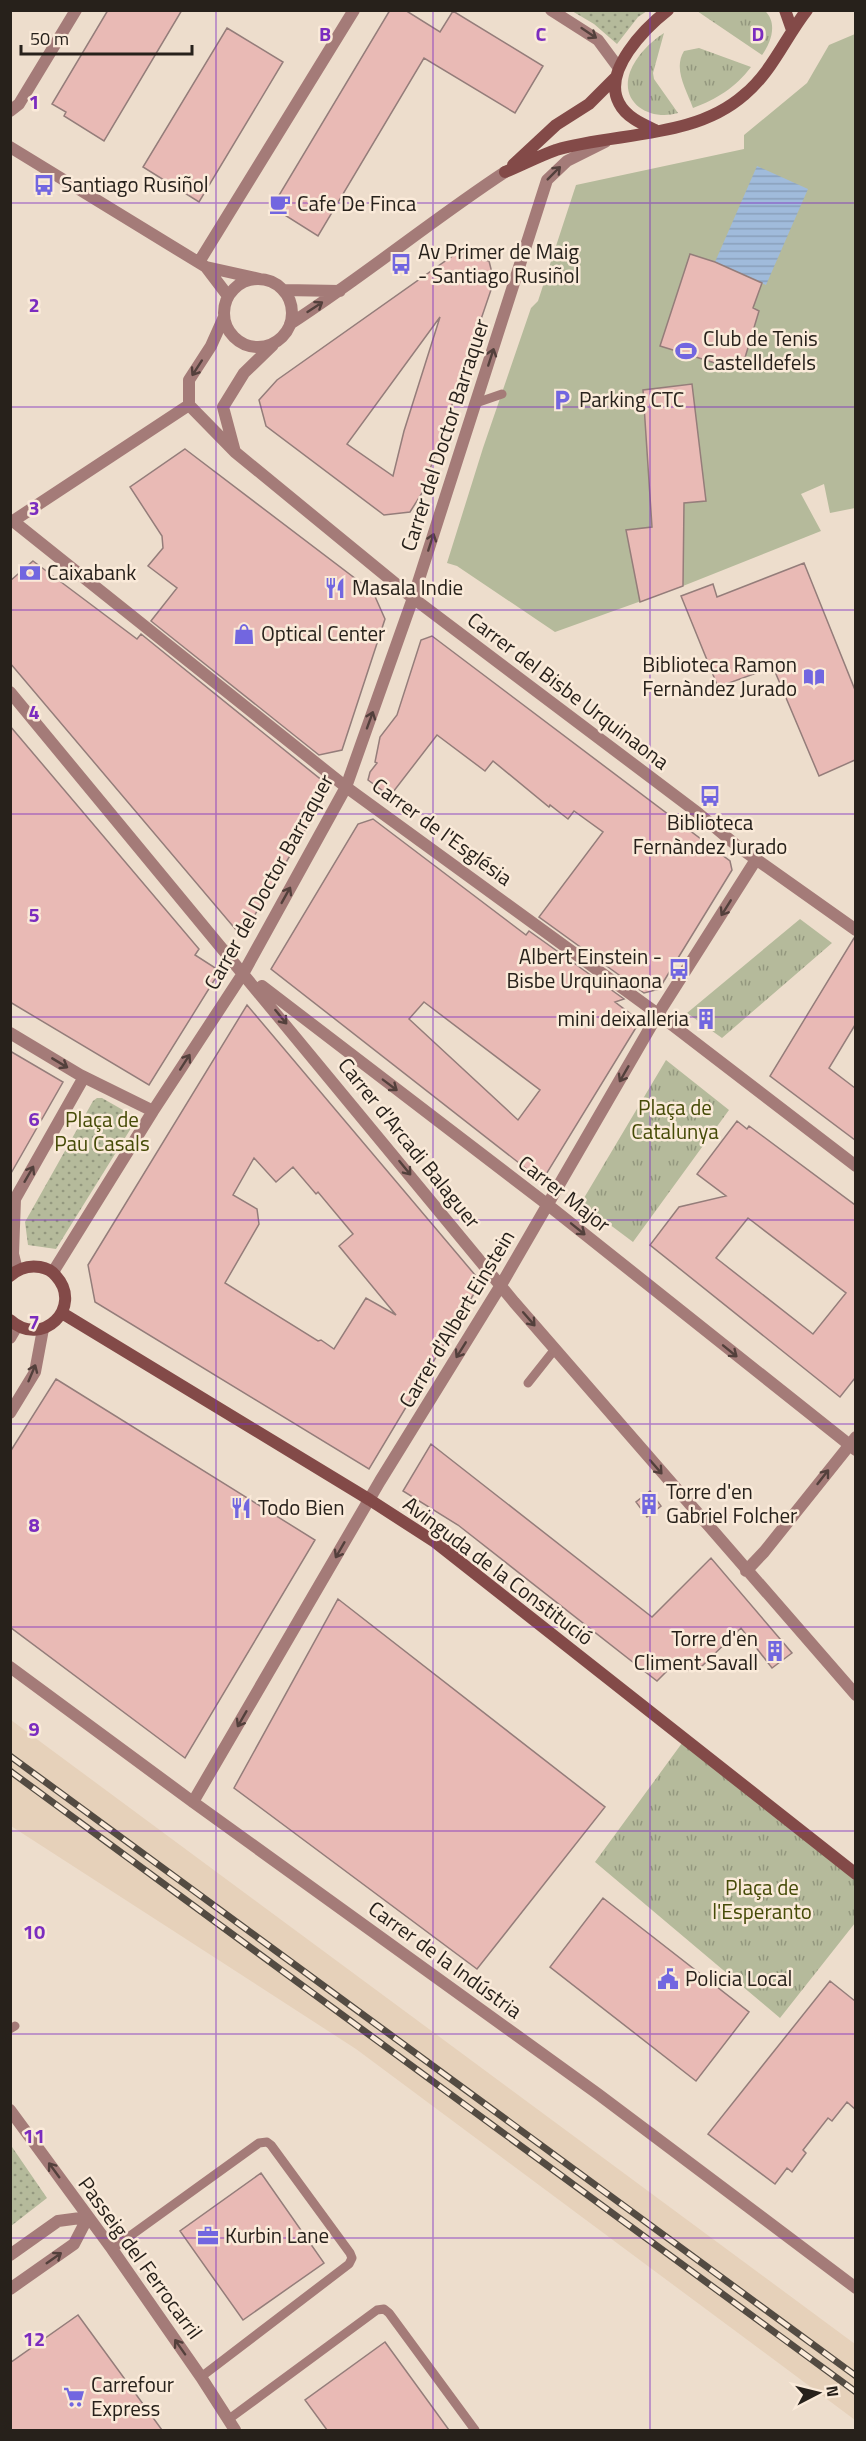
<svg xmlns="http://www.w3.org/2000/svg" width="866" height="2441" font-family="'Titillium Web',sans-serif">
<defs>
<pattern id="grass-tufts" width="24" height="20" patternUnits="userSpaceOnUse" patternTransform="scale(1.5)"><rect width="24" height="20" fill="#b5ba9b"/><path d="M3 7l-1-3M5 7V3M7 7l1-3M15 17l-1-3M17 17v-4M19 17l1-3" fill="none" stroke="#93977e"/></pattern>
<pattern id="garden-dots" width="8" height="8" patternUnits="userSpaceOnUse" patternTransform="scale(1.5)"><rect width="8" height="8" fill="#b5ba9b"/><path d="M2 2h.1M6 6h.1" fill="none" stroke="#93977e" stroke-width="1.8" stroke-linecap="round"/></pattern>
<pattern id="water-rules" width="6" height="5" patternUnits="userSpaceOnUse" patternTransform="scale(1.5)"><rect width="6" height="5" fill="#a0bbdb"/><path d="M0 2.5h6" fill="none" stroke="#8aa0bb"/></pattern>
</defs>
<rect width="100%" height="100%" fill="#edddcc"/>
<path fill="#e6d1ba" d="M11,1720L855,2344V2420L356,2049L11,1826Z"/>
<path fill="url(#grass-tufts)" d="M697,11H765C778,23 771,43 762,55Z
M664,33L653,73L654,79L678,113C651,121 619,104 630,72C636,56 650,42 664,33Z
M699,48L751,67C735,88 717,99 693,108C686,89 673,69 684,51Z
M800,919L832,943L722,1038L687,1013Z
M666,1060L729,1110L633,1242L581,1203Z
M685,1739L855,1874V1923L780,2018L595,1862Z"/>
<path fill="url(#garden-dots)" d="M572,11H647L638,17L617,44L594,24Z
M97,1098H102L130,1114L133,1125L56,1249L28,1245L25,1222L93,1101Z
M10,2144L47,2198L11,2226H10Z"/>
<path fill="#b5ba9b" d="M855,34V508L830,513L824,484L801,494L821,531L683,586L555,632L457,566L447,563L483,448L531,308L538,301L576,185L744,149V135L807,83L829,45Z"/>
<path fill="url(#water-rules)" d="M757,166L808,189L766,285L715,262Z"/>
<path fill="#e9bab5" stroke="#947d7a" stroke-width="1.5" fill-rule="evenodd" d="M108,10H182L104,141L64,116L66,112L52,104Z
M390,10H405L440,32L453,11L543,66L515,113L424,58L318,236L272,207Z
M227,28L283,62L199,202L143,167Z
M458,252L475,253L479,259L489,261L494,281L422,493L410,512L384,515L266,426L259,400L277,380ZM440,317L404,431L393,476L347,444Z
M690,254L715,262L762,283L753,308L759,311L741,371L660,346Z
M692,384L706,501L684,503L683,586L640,602L626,530L652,527L643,390Z
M185,449L373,592L385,619L342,750L319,755L151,621L177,588L148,566L163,548L162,536L130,487Z
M33,561L137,639L141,634L324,782L326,795L253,918L237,931L10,663V581Z
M804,563L855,690V760L819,776L773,667L718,687L681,596L713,584L717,597Z
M432,636L730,861L732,870L659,989L644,993L539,917L603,832L574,811L568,819L550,805L549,807L493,761L485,771L437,735L390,796L368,780L370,772L377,763L375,762L380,737L397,715L421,640Z
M10,726L199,949L195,955L220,971L149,1085L10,1002Z
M373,819L526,935L529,931L624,999L615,1002L636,1018L637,1026L542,1181L271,969L358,824ZM424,1002L540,1090L518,1120L409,1019Z
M854,938H855V1025L829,1068L855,1088V1140L770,1076Z
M247,1005L481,1282L369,1469L95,1302L88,1265ZM254,1158L276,1182L293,1167L316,1194L318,1192L353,1234L339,1246L396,1315L366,1298L334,1349L321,1340L318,1341L225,1283L259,1224L257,1209L233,1195Z
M10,1051L63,1082L10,1175Z
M737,1121L747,1129L749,1126L855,1205V1378L840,1397L650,1245L679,1207L726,1196L697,1174ZM748,1218L846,1293L813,1334L716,1258Z
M56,1379L315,1540L185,1758L10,1627V1452Z
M431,1444L652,1617L711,1558L792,1653L772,1668L741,1628L700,1668L695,1664L690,1671L678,1660L657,1681L458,1525L403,1491Z
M650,1491L661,1506L647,1517L636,1502Z
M338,1599L605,1807L477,1969L234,1788Z
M603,1898L749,2012L696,2081L550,1967Z
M830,1981L855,2001V2109L847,2102L832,2121L828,2118L803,2150L806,2153L792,2172L787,2168L775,2184L708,2134Z
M261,2173L324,2263L243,2320L180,2231Z
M78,2315L162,2430H10V2363Z
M385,2342L449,2430H327L305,2400Z"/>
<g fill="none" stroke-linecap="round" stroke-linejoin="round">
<path stroke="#a47b78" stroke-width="9" d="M476,403L502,394
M528,1383L555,1349
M10,2029L15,2026
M112,2249L259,2143L267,2142L271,2145L350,2253L352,2258L349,2264L201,2377
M229,2419L377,2310L384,2309L389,2313L475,2430"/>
<path stroke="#a47b78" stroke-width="12" d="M551,10L598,40L618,67
M10,111L19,104L76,10
M10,147L206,267L260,279
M199,262L354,10
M206,267L228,296
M224 313a34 34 0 1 1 68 0a34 34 0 1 1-68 0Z
M284,290L340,291
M224,317L211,346L189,380V405L235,452L413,598L698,813L736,845L856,930
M290,324C364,276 432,220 505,172
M235,452L223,407L244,373L273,345
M13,521L346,787L658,1014L856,1166
M13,521L189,405
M10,692L514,1302L856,1695
M262,986L548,1205L856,1450
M10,1033L80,1075L153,1111
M17,1270L13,1254L15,1199L84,1077
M53,1272L153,1111L244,972L346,787L413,598L547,180L567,161L605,142
M10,1338L17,1326
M10,1413L35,1372L43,1329
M746,1571L764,1552L856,1437
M10,1667L193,1802L598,2094L856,2288
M193,1802L380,1481L501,1285L658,1014L757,858
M10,2110L112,2249L201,2377L235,2430
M10,2255L58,2221L88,2217
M10,2289L74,2244L88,2217"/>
<path stroke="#834a48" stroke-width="12" d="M785,10L792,30
M655,130C642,124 626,117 619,103C602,71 645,28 668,10
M513,165L556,125L589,104L615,78
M505,172C522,165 539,156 556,150C617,132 694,139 744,95C772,72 785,38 807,10
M10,1276C19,1268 28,1265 40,1267C46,1268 52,1271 56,1276C84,1307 42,1349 10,1320
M62,1313L370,1500L435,1542L856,1874"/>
<defs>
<path id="rail" d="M10,1756L856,2376
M10,1771L856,2392"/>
</defs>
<use href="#rail" stroke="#534b42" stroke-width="7"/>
<use href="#rail" stroke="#faead9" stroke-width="4.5" stroke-dasharray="14" stroke-linecap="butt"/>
</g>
<defs><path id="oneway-shaft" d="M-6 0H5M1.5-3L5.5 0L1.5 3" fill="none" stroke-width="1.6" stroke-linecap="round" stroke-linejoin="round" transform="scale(1.5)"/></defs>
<g stroke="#53403c">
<use href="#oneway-shaft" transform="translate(589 33) rotate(34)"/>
<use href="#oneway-shaft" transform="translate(554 173) rotate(-45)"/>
<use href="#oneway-shaft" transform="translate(315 307) rotate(-33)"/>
<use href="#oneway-shaft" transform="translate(491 357) rotate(-72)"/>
<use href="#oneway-shaft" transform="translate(197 368) rotate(123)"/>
<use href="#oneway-shaft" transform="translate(431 542) rotate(-72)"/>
<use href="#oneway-shaft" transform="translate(370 720) rotate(-70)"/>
<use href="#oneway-shaft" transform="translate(286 895) rotate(-61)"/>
<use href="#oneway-shaft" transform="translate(726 908) rotate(122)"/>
<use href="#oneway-shaft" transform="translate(281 1017) rotate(51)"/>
<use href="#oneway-shaft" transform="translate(185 1062) rotate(-57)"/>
<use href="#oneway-shaft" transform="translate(60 1063) rotate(31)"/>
<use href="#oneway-shaft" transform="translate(624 1074) rotate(120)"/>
<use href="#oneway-shaft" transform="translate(390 1085) rotate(37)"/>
<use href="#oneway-shaft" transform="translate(405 1168) rotate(51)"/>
<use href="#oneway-shaft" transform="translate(29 1174) rotate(-60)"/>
<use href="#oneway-shaft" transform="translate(578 1229) rotate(39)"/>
<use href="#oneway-shaft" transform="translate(529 1319) rotate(49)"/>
<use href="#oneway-shaft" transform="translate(461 1350) rotate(122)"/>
<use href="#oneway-shaft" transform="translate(730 1351) rotate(39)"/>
<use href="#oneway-shaft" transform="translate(32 1373) rotate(-67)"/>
<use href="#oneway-shaft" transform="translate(656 1467) rotate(49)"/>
<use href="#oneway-shaft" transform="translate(823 1477) rotate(-52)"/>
<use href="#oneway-shaft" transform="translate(340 1550) rotate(120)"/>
<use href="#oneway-shaft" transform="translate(242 1719) rotate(120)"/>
<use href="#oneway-shaft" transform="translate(54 2170) rotate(-126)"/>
<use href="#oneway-shaft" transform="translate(54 2258) rotate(-35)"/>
<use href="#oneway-shaft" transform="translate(180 2347) rotate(-125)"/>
</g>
<path fill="none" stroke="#7b2cbf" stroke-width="1.5" stroke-opacity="0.55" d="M216,10V2430M433,10V2430M650,10V2430M10,203H856M10,407H856M10,610H856M10,814H856M10,1017H856M10,1220H856M10,1424H856M10,1627H856M10,1831H856M10,2034H856M10,2238H856"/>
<defs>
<symbol id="bus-bare" viewBox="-9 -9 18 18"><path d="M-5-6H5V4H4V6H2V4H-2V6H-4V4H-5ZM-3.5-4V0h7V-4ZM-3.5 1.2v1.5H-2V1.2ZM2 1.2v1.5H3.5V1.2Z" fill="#7266e0" stroke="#faead9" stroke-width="2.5" paint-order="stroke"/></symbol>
<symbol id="cafe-bare" viewBox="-9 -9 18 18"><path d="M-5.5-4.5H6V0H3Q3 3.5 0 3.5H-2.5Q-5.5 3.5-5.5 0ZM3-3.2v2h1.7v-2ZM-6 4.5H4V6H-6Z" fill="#7266e0" stroke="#faead9" stroke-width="2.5" paint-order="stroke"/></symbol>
<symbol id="stadium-bare" viewBox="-9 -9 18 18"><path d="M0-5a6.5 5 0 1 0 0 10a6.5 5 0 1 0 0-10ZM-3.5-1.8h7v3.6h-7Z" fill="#7266e0" stroke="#faead9" stroke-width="2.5" paint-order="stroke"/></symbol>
<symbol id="parking-bare" viewBox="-9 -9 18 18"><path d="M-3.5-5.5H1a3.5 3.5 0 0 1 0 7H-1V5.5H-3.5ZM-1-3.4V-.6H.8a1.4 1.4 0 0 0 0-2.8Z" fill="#7266e0" stroke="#faead9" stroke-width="2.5" paint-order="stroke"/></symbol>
<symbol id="bank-bare" viewBox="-9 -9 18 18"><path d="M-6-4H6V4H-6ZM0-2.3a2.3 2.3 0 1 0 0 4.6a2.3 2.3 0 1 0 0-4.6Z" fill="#7266e0" stroke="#faead9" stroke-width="2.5" paint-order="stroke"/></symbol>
<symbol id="restaurant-bare" viewBox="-9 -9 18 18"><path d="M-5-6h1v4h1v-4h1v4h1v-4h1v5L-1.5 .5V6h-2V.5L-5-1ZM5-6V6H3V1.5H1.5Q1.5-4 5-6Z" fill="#7266e0" stroke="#faead9" stroke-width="2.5" paint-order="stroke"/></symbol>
<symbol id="shop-bare" viewBox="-9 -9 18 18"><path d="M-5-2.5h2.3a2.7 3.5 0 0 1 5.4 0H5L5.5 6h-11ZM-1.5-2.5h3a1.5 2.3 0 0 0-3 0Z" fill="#7266e0" stroke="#faead9" stroke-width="2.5" paint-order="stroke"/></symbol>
<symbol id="library-bare" viewBox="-9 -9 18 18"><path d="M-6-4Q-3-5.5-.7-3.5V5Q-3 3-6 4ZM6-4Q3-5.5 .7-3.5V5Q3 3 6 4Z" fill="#7266e0" stroke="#faead9" stroke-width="2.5" paint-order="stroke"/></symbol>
<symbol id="building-bare" viewBox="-9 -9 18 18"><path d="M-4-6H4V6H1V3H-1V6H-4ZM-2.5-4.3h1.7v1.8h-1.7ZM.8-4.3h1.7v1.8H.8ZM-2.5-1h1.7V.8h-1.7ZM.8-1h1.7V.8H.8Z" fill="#7266e0" stroke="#faead9" stroke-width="2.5" paint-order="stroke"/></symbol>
<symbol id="civic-bare" viewBox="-9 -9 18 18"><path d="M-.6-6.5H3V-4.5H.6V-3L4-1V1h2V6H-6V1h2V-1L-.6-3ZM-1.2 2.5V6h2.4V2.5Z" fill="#7266e0" stroke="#faead9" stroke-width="2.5" paint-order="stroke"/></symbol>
<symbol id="office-bare" viewBox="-9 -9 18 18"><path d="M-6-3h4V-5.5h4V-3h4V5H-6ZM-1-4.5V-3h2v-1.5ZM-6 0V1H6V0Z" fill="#7266e0" stroke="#faead9" stroke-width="2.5" paint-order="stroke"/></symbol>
<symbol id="supermarket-bare" viewBox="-9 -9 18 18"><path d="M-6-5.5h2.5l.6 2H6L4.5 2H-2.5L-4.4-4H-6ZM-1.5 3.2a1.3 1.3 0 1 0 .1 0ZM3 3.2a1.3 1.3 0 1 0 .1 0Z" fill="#7266e0" stroke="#faead9" stroke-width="2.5" paint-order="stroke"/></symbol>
</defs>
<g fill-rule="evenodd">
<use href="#bus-bare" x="29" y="170" width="30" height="30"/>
<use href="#cafe-bare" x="265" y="189" width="30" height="30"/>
<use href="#bus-bare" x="386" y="249" width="30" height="30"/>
<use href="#stadium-bare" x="671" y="336" width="30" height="30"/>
<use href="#parking-bare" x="547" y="385" width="30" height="30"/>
<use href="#bank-bare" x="15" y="558" width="30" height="30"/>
<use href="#restaurant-bare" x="320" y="573" width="30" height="30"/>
<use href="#shop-bare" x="229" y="619" width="30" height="30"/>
<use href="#library-bare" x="799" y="662" width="30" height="30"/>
<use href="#bus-bare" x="695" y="781" width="30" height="30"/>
<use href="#bus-bare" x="664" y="954" width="30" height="30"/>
<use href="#building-bare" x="691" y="1004" width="30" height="30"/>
<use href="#building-bare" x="634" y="1489" width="30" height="30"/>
<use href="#restaurant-bare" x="226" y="1493" width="30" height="30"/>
<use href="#building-bare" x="760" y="1636" width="30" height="30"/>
<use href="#civic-bare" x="653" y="1964" width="30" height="30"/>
<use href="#office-bare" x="193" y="2221" width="30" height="30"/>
<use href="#supermarket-bare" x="59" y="2382" width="30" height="30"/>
</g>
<g text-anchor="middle" stroke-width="5" stroke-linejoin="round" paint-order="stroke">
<g font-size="21" fill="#27211b" stroke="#faead9" text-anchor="start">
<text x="61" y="192">Santiago Rusiñol</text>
<text x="297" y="211">Cafe De Finca</text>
<text x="418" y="259">Av Primer de Maig<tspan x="418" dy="24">- Santiago Rusiñol</tspan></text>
<text x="703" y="346">Club de Tenis<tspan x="703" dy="24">Castelldefels</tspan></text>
<text x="579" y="407">Parking CTC</text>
<text x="47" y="580">Caixabank</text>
<text x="352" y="595">Masala Indie</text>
<text x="261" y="641">Optical Center</text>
<text x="797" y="672" text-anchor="end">Biblioteca Ramon<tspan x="797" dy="24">Fernàndez Jurado</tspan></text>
<text x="710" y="830" text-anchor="middle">Biblioteca<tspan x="710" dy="24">Fernàndez Jurado</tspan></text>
<text x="662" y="964" text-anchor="end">Albert Einstein -<tspan x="662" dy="24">Bisbe Urquinaona</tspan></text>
<text x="689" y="1026" text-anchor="end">mini deixalleria</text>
<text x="666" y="1499">Torre d'en<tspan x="666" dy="24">Gabriel Folcher</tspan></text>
<text x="258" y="1515">Todo Bien</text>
<text x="758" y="1646" text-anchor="end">Torre d'en<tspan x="758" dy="24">Climent Savall</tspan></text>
<text x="685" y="1986">Policia Local</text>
<text x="225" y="2243">Kurbin Lane</text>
<text x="91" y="2392">Carrefour<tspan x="91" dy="24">Express</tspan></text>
</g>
<g font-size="21" fill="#27211b" stroke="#faead9">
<text transform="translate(445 435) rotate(-72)" y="7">Carrer del Doctor Barraquer</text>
<text transform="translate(568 691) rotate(37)" y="7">Carrer del Bisbe Urquinaona</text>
<text transform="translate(442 832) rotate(36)" y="7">Carrer de l'Església</text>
<text transform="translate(269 882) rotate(-61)" y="7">Carrer del Doctor Barraquer</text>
<text transform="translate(409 1143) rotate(51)" y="7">Carrer d'Arcadi Balaguer</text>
<text transform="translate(564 1194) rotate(38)" y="7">Carrer Major</text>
<text transform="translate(457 1319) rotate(-59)" y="7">Carrer d'Albert Einstein</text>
<text transform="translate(498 1571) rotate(37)" y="7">Avinguda de la Constitució</text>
<text transform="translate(445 1960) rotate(36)" y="7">Carrer de la Indústria</text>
<text transform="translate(140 2258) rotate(54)" y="7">Passeig del Ferrocarril</text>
</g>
<g font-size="21" fill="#454b07" stroke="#faead9">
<text x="675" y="1115">Plaça de<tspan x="675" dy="24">Catalunya</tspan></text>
<text x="102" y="1127">Plaça de<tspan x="102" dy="24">Pau Casals</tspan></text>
<text x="762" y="1895">Plaça de<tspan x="762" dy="24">l'Esperanto</tspan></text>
</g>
</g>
<g font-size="20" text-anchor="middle" font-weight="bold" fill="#7b2cbf" stroke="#faead9" stroke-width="5" stroke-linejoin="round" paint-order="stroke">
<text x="325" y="41">B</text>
<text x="541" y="41">C</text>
<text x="758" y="41">D</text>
<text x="34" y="109">1</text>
<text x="34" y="312">2</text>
<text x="34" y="515">3</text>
<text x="34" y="719">4</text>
<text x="34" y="922">5</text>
<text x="34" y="1126">6</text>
<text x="34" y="1329">7</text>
<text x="34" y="1532">8</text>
<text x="34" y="1736">9</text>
<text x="34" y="1939">10</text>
<text x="34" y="2143">11</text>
<text x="34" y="2346">12</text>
</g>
<rect width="866" height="2441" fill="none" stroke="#27211b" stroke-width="24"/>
<g transform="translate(818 2393) rotate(83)" stroke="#faead9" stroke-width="4.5" paint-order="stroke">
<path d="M0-4.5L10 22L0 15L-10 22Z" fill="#27211b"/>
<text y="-9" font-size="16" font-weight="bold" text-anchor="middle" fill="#27211b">N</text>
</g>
<path d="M21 45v9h171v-9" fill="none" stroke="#27211b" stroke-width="3"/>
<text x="30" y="45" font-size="18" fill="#27211b" stroke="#faead9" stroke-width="4.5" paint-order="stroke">50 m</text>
</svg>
